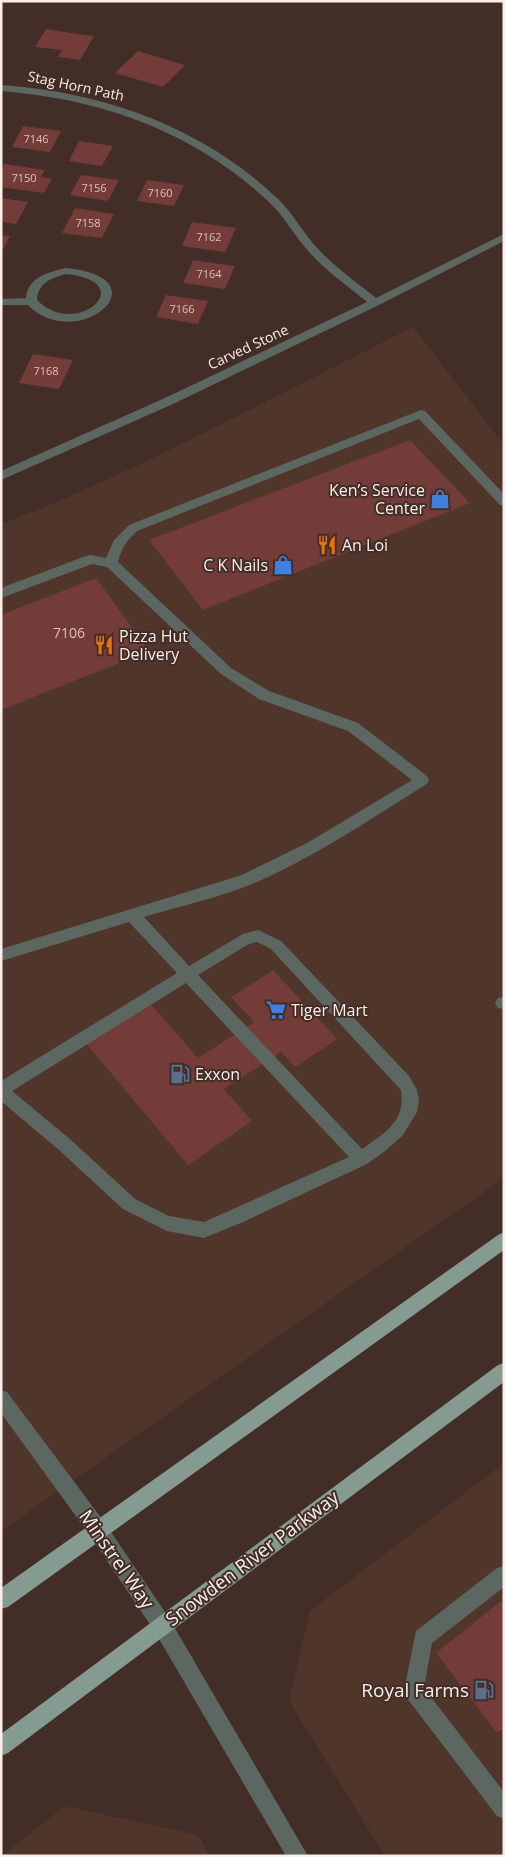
<svg xmlns="http://www.w3.org/2000/svg" width="505" height="1857" font-family="'Open Sans',sans-serif">
<rect width="100%" height="100%" fill="#422e27"/>
<path fill="#50352b" d="M413,327L504,445V1178L1,1531V524L55,503L156,457Z
M504,1463V1856H385L289,1701L310,1611Z
M65,1806L198,1835L210,1856H1Z"/>
<path fill="#733c39" d="M46,29L71,33L94,36L80,60L58,57L62,50L35,47Z
M138,51L161,58L185,65L163,87L115,73Z
M23,126L61,131L50,152L12,147Z
M79,141L113,146L102,166L69,161Z
M4,164L45,170L41,177L52,179L44,193L1,187V170Z
M81,175L119,180L108,201L70,195Z
M147,180L184,185L174,206L137,201Z
M1,198L28,202L16,224L1,222Z
M75,208L114,214L102,238L62,233Z
M192,222L236,228L225,252L182,246Z
M1,235L10,236L1,253Z
M193,260L235,266L225,289L183,283Z
M166,295L208,301L198,324L156,317Z
M33,354L73,360L59,389L19,383Z
M410,440L470,503L203,610L149,540Z
M96,578L149,651L1,710V615Z
M273,970L337,1039L295,1067L281,1052L224,1089L252,1121L188,1165L85,1042L149,1002L198,1058L254,1022L231,997Z
M504,1599V1728L497,1733L436,1653Z"/>
<g fill="none" stroke-linecap="round" stroke-linejoin="round">
<path fill="#5d6762" fill-rule="evenodd" d="M421,410L425,411L504,494V506L500,505L419,419L137,531C127,540 121,549 118,562L231,668L269,691L358,723L427,776L429,780L427,784C370,819 314,858 252,884C218,898 179,906 144,917L189,966L243,934L258,930L281,941L409,1076L417,1090L419,1101L417,1112L403,1135L385,1151L367,1164L243,1222L204,1238L167,1231L123,1209L59,1150L1,1101V1081L177,973L129,922L1,961V949L242,875L309,842L412,780L348,731L259,699L221,674L107,567L92,564L1,598V588L86,556L91,555L106,558L114,540L129,525ZM257,942L271,949L401,1090C406,1121 385,1133 362,1149L198,975L247,945ZM186,983L349,1157L204,1222L169,1216L135,1199L71,1140L12,1091Z
M504,997V1009H503L498,1008L495,1003L498,998Z
M504,1566V1587L432,1643L424,1688L504,1792V1819L497,1816L407,1698L404,1691L416,1631L497,1568Z"/>
<path fill="#5d6762" fill-rule="evenodd" d="M1,85C104,92 202,127 277,198C293,213 303,233 318,249C335,267 356,282 376,298L504,234V241L379,305L173,404L1,480V471L165,398L367,302C348,286 327,272 310,253C295,237 285,217 269,202C194,132 103,99 1,91Z
M66,268C167,278 77,355 28,305H1V299L26,298C28,277 49,272 66,268ZM66,274C142,282 76,340 37,300C38,283 51,278 66,274Z
M1,1390L7,1392L105,1523L169,1618L308,1856H286L155,1632L91,1537L1,1413Z"/>
<path fill="#859a90" fill-rule="evenodd" d="M504,1232V1250L8,1607L1,1609V1588L498,1235Z
M504,1363V1382L8,1753L1,1756V1734L498,1365Z"/>
</g>
<defs>
<symbol id="shop-bare" viewBox="-9 -9 18 18"><path d="M-5-2.5h2.3a2.7 3.5 0 0 1 5.4 0H5L5.5 6h-11ZM-1.5-2.5h3a1.5 2.3 0 0 0-3 0Z" fill="#3f7fe0" stroke="#422e27" stroke-width="2.5" paint-order="stroke"/></symbol>
<symbol id="restaurant-bare" viewBox="-9 -9 18 18"><path d="M-5-6h1v4h1v-4h1v4h1v-4h1v5L-1.5 .5V6h-2V.5L-5-1ZM5-6V6H3V1.5H1.5Q1.5-4 5-6Z" fill="#e8710a" stroke="#422e27" stroke-width="2.5" paint-order="stroke"/></symbol>
<symbol id="supermarket-bare" viewBox="-9 -9 18 18"><path d="M-6-5.5h2.5l.6 2H6L4.5 2H-2.5L-4.4-4H-6ZM-1.5 3.2a1.3 1.3 0 1 0 .1 0ZM3 3.2a1.3 1.3 0 1 0 .1 0Z" fill="#3f7fe0" stroke="#422e27" stroke-width="2.5" paint-order="stroke"/></symbol>
<symbol id="fuel-bare" viewBox="-9 -9 18 18"><path d="M-5.5-6h7V0h2V4h1.3V-2.5L3-4.5l.8-.8L6-3V5H2.5V1h-1V6h-7ZM-4.2-4.7v3.2H.2V-4.7Z" fill="#5c6f8a" stroke="#422e27" stroke-width="2.5" paint-order="stroke"/></symbol>
</defs>
<g fill-rule="evenodd">
<use href="#shop-bare" x="426" y="485" width="28" height="28"/>
<use href="#restaurant-bare" x="313" y="531" width="28" height="28"/>
<use href="#shop-bare" x="269" y="551" width="28" height="28"/>
<use href="#restaurant-bare" x="90" y="631" width="28" height="28"/>
<use href="#supermarket-bare" x="262" y="996" width="28" height="28"/>
<use href="#fuel-bare" x="166" y="1060" width="28" height="28"/>
<use href="#fuel-bare" x="470" y="1676" width="28" height="28"/>
</g>
<g text-anchor="middle" stroke-width="4" stroke-linejoin="round" paint-order="stroke">
<g font-size="11" fill="#d9c1bc">
<text x="36" y="143">7146</text>
<text x="24" y="182">7150</text>
<text x="94" y="192">7156</text>
<text x="160" y="197">7160</text>
<text x="88" y="227">7158</text>
<text x="209" y="241">7162</text>
<text x="209" y="278">7164</text>
<text x="182" y="313">7166</text>
<text x="46" y="375">7168</text>
</g>
<g font-size="14" fill="#fbede8" stroke="#422e27">
<text transform="translate(76 86) rotate(12)" y="5">Stag Horn Path</text>
<text transform="translate(248 347) rotate(-25)" y="5">Carved Stone</text>
</g>
<g font-size="14" fill="#d9c1bc">
<text x="69" y="638">7106</text>
</g>
<g font-size="16" fill="#fbede8" stroke="#422e27" text-anchor="start">
<text x="425" y="496" text-anchor="end">Ken’s Service<tspan x="425" dy="18">Center</tspan></text>
<text x="342" y="551">An Loi</text>
<text x="268" y="571" text-anchor="end">C K Nails</text>
<text x="119" y="642">Pizza Hut<tspan x="119" dy="18">Delivery</tspan></text>
<text x="291" y="1016">Tiger Mart</text>
<text x="195" y="1080">Exxon</text>
</g>
<g font-size="19" fill="#fbede8" stroke="#422e27">
<text transform="translate(252 1558) rotate(-37)" y="7">Snowden River Parkway</text>
<text transform="translate(117 1559) rotate(55)" y="7">Minstrel Way</text>
</g>
<g font-size="19" fill="#fbede8" stroke="#422e27" text-anchor="end">
<text x="469" y="1697">Royal Farms</text>
</g>
</g>
<rect width="505" height="1857" fill="none" stroke="#fbede8" stroke-width="5"/>
</svg>
